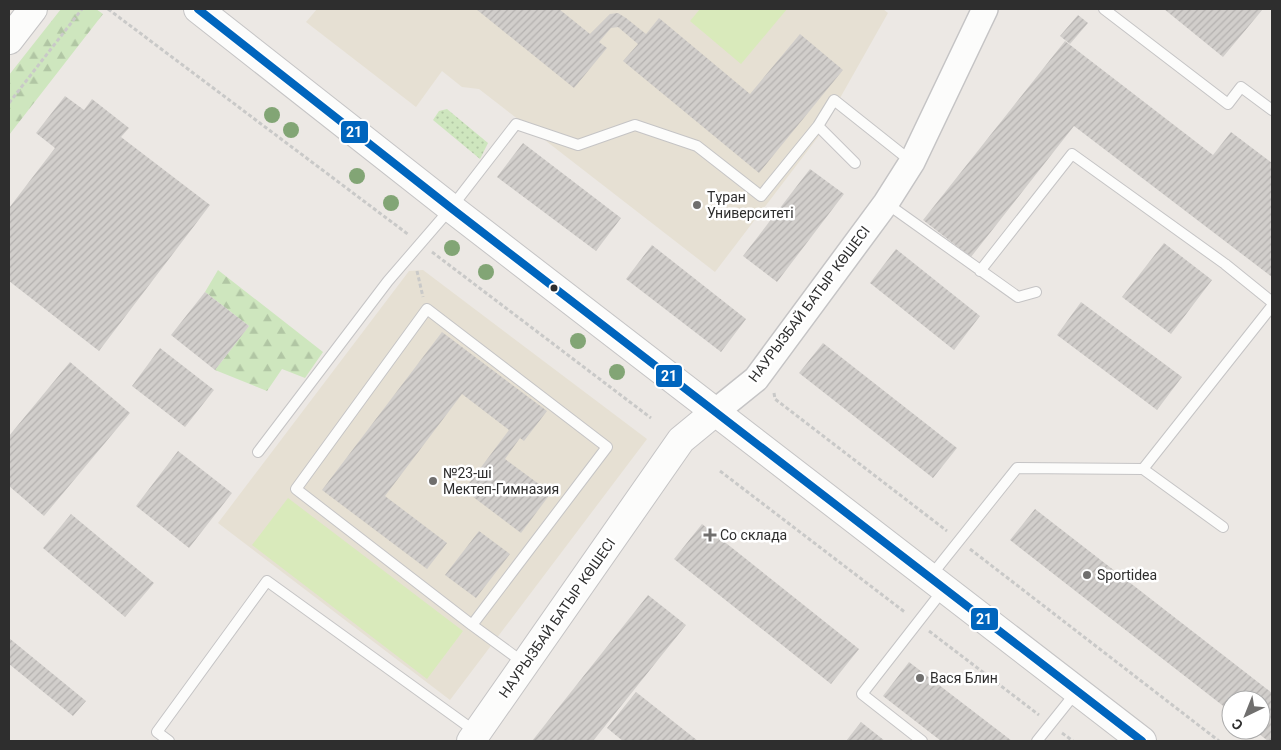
<svg xmlns="http://www.w3.org/2000/svg" width="1281" height="750" font-family="Roboto,sans-serif">
<defs>
<pattern id="grass-dots" width="8" height="8" patternUnits="userSpaceOnUse" patternTransform="scale(1.25)"><rect width="8" height="8" fill="#cee6be"/><path d="M2 2h.1M6 6h.1" fill="none" stroke="#b1c6a4" stroke-width="1.8" stroke-linecap="round"/></pattern>
<pattern id="forest-firs" width="22" height="20" patternUnits="userSpaceOnUse" patternTransform="scale(1.25)"><rect width="22" height="20" fill="#cee6be"/><path d="M5 1l3.5 6h-7zM16 11l3.5 6h-7z" fill="#b1c6a4"/></pattern>
<pattern id="building-hatch" width="6" height="6" patternUnits="userSpaceOnUse" patternTransform="scale(1.25)"><rect width="6" height="6" fill="#d1cecb"/><path d="M-1 1l2-2M0 6l6-6M5 7l2-2" fill="none" stroke="#b4b1af"/></pattern>
</defs>
<rect width="100%" height="100%" fill="#ece8e4"/>
<path fill="#e6e0d3" d="M317,9H883L888,13L818,137L715,272L479,89L462,87L442,71L416,107L306,22Z
M423,270L647,439L450,700L218,523L409,271Z"/>
<path fill="url(#grass-dots)" d="M447,109L488,143L480,159L433,120L439,111Z"/>
<path fill="url(#forest-firs)" d="M61,9H96L103,14L9,135V75Z
M218,270L323,352L305,378L282,369L267,391L215,370L249,326L205,292Z"/>
<path fill="#d9eabb" d="M700,9H787L741,64L690,21Z
M288,498L463,631L427,679L252,545Z"/>
<path fill="url(#building-hatch)" d="M476,9H559L590,34L610,14L618,13L626,18L646,34L659,18L750,94L800,34L843,70L759,173L623,61L638,44L618,27L611,28L599,42L607,48L574,88Z
M1164,9H1263L1223,57Z
M1078,15L1088,23L1070,44L1060,36Z
M1065,41L1213,155L1231,132L1272,163V277L1074,126L971,257L923,220Z
M65,96L84,110L92,99L129,128L121,137L210,205L99,351L9,281V208L55,148L36,133Z
M523,143L621,218L596,251L497,177Z
M810,169L844,194L777,282L743,256Z
M1164,243L1212,280L1171,334L1122,297Z
M652,245L746,319L721,352L626,279Z
M896,249L980,316L954,350L870,283Z
M205,292L249,326L215,370L171,335Z
M1081,302L1182,377L1157,410L1057,335Z
M442,332L547,411L524,441L520,438L505,459L551,493L521,533L464,490L509,430L462,394L385,496L447,543L427,569L322,490Z
M823,343L957,448L933,478L799,373Z
M160,348L214,390L185,427L132,386Z
M70,362L130,413L44,516L9,486V436Z
M178,451L232,493L189,548L136,506Z
M1035,509L1272,693V741H1268L1254,730H1261V700H1231V712L1010,540Z
M71,514L154,583L125,617L43,548Z
M702,524L859,649L831,684L674,559Z
M479,531L510,554L476,598L445,575Z
M648,595L686,625L593,741H532Z
M9,638L86,701L73,716L9,664Z
M909,662L1012,741H941L883,696Z
M636,692L698,741H623L607,728Z
M861,722L885,741H846Z"/>
<g fill="none" stroke-linecap="round" stroke-linejoin="round">
<defs>
<path id="service" d="M1104,9L1228,104L1241,87L1272,110
M818,126L855,163
M886,203L1018,297L1036,292
M980,271L1072,154L1225,264L1272,302
M427,309L607,447L472,625L296,489Z
M258,452L388,281L451,208L516,124L578,145L635,125L697,146L761,196L818,126L834,100L912,162
M1143,469L1272,306
M930,577L1017,468L1143,469L1223,527
M472,625L524,663
M169,741L157,732L267,581L476,732
M922,741L862,694L943,590
M1037,741L1077,691"/>
<path id="tertiary" d="M715,412L756,379L886,203L912,162L985,9"/>
<path id="secondary" d="M198,9L451,208L1142,741
M9,40L33,9
M471,741L681,440L715,412"/>
</defs>
<use href="#service" stroke="#c5c4c5" stroke-width="12"/>
<use href="#tertiary" stroke="#c5c4c5" stroke-width="28"/>
<use href="#secondary" stroke="#c5c4c5" stroke-width="30"/>
<path stroke="#c9c9c8" stroke-width="3" stroke-dasharray="4 2.5" stroke-linecap="butt" d="M108,9L409,235
M9,103L82,9
M432,252L651,418
M417,271L423,297
M774,393L775,399L947,531
M720,471L906,613
M970,549L1219,741
M929,631L1039,715
M1062,733L1073,741"/>
<use href="#service" stroke="#fcfcfb" stroke-width="10"/>
<use href="#tertiary" stroke="#fcfcfb" stroke-width="25"/>
<use href="#secondary" stroke="#fcfcfb" stroke-width="28"/>
<defs>
<path id="bus-1" d="M198,9L451,208L1142,741"/>
</defs>
<use href="#bus-1" stroke="#fff" stroke-width="11"/>
<use href="#bus-1" stroke="#0065bd" stroke-width="8"/>
</g>
<g fill="#82a575">
<circle cx="272" cy="115" r="8"/>
<circle cx="291" cy="130" r="8"/>
<circle cx="357" cy="176" r="8"/>
<circle cx="391" cy="203" r="8"/>
<circle cx="452" cy="248" r="8"/>
<circle cx="486" cy="272" r="8"/>
<circle cx="578" cy="341" r="8"/>
<circle cx="617" cy="372" r="8"/>
</g>
<g fill="#706f6e" stroke="#fff" stroke-width="2">
<circle cx="697" cy="205" r="5"/>
<circle cx="433" cy="481" r="5"/>
<path d="M707.5 527.5h5v5h5v5h-5v5h-5v-5h-5v-5h5z"/>
<circle cx="1087" cy="575" r="5"/>
<circle cx="920" cy="678" r="5"/>
</g>
<circle fill="#2e2e2e" stroke="#fff" stroke-width="2" cx="554" cy="288" r="4.5"/>
<g text-anchor="middle" stroke-width="5" stroke-linejoin="round" paint-order="stroke">
<g font-size="14" fill="#2e2e2e" stroke="#fff" text-anchor="start">
<text x="707" y="202">Тұран<tspan x="707" dy="16">Университеті</tspan></text>
<text x="443" y="478">№23-ші<tspan x="443" dy="16">Мектеп-Гимназия</tspan></text>
<text x="720" y="540">Со склада</text>
<text x="1097" y="580">Sportidea</text>
<text x="930" y="683">Вася Блин</text>
</g>
<g font-size="14" fill="#2e2e2e" stroke="#fff">
<text transform="translate(809 304) rotate(-53)" y="5">НАУРЫЗБАЙ БАТЫР КӨШЕСІ</text>
<text transform="translate(557 618) rotate(-55)" y="5">НАУРЫЗБАЙ БАТЫР КӨШЕСІ</text>
</g>
</g>
<g stroke="#fff" stroke-width="2">
<rect x="340" y="120" width="29" height="24" rx="5" fill="#0065bd"/>
<rect x="655" y="364" width="28" height="24" rx="5" fill="#0065bd"/>
<rect x="970" y="607" width="29" height="24" rx="5" fill="#0065bd"/>
</g>
<g font-size="14" text-anchor="middle" font-weight="bold" fill="#fff">
<text x="354" y="137">21</text>
<text x="669" y="381">21</text>
<text x="984" y="624">21</text>
</g>
<rect width="1281" height="750" fill="none" stroke="#2e2e2e" stroke-width="20"/>
<g transform="translate(1246 715) rotate(223)"><circle r="24" fill="#ffffff" stroke="#ababab"/>
<path d="M0-4L9 19L0 12L-9 19Z" fill="#706f6e"/>
<text y="-8" font-size="14" font-weight="bold" text-anchor="middle" fill="#2e2e2e">С</text>
</g>
</svg>
